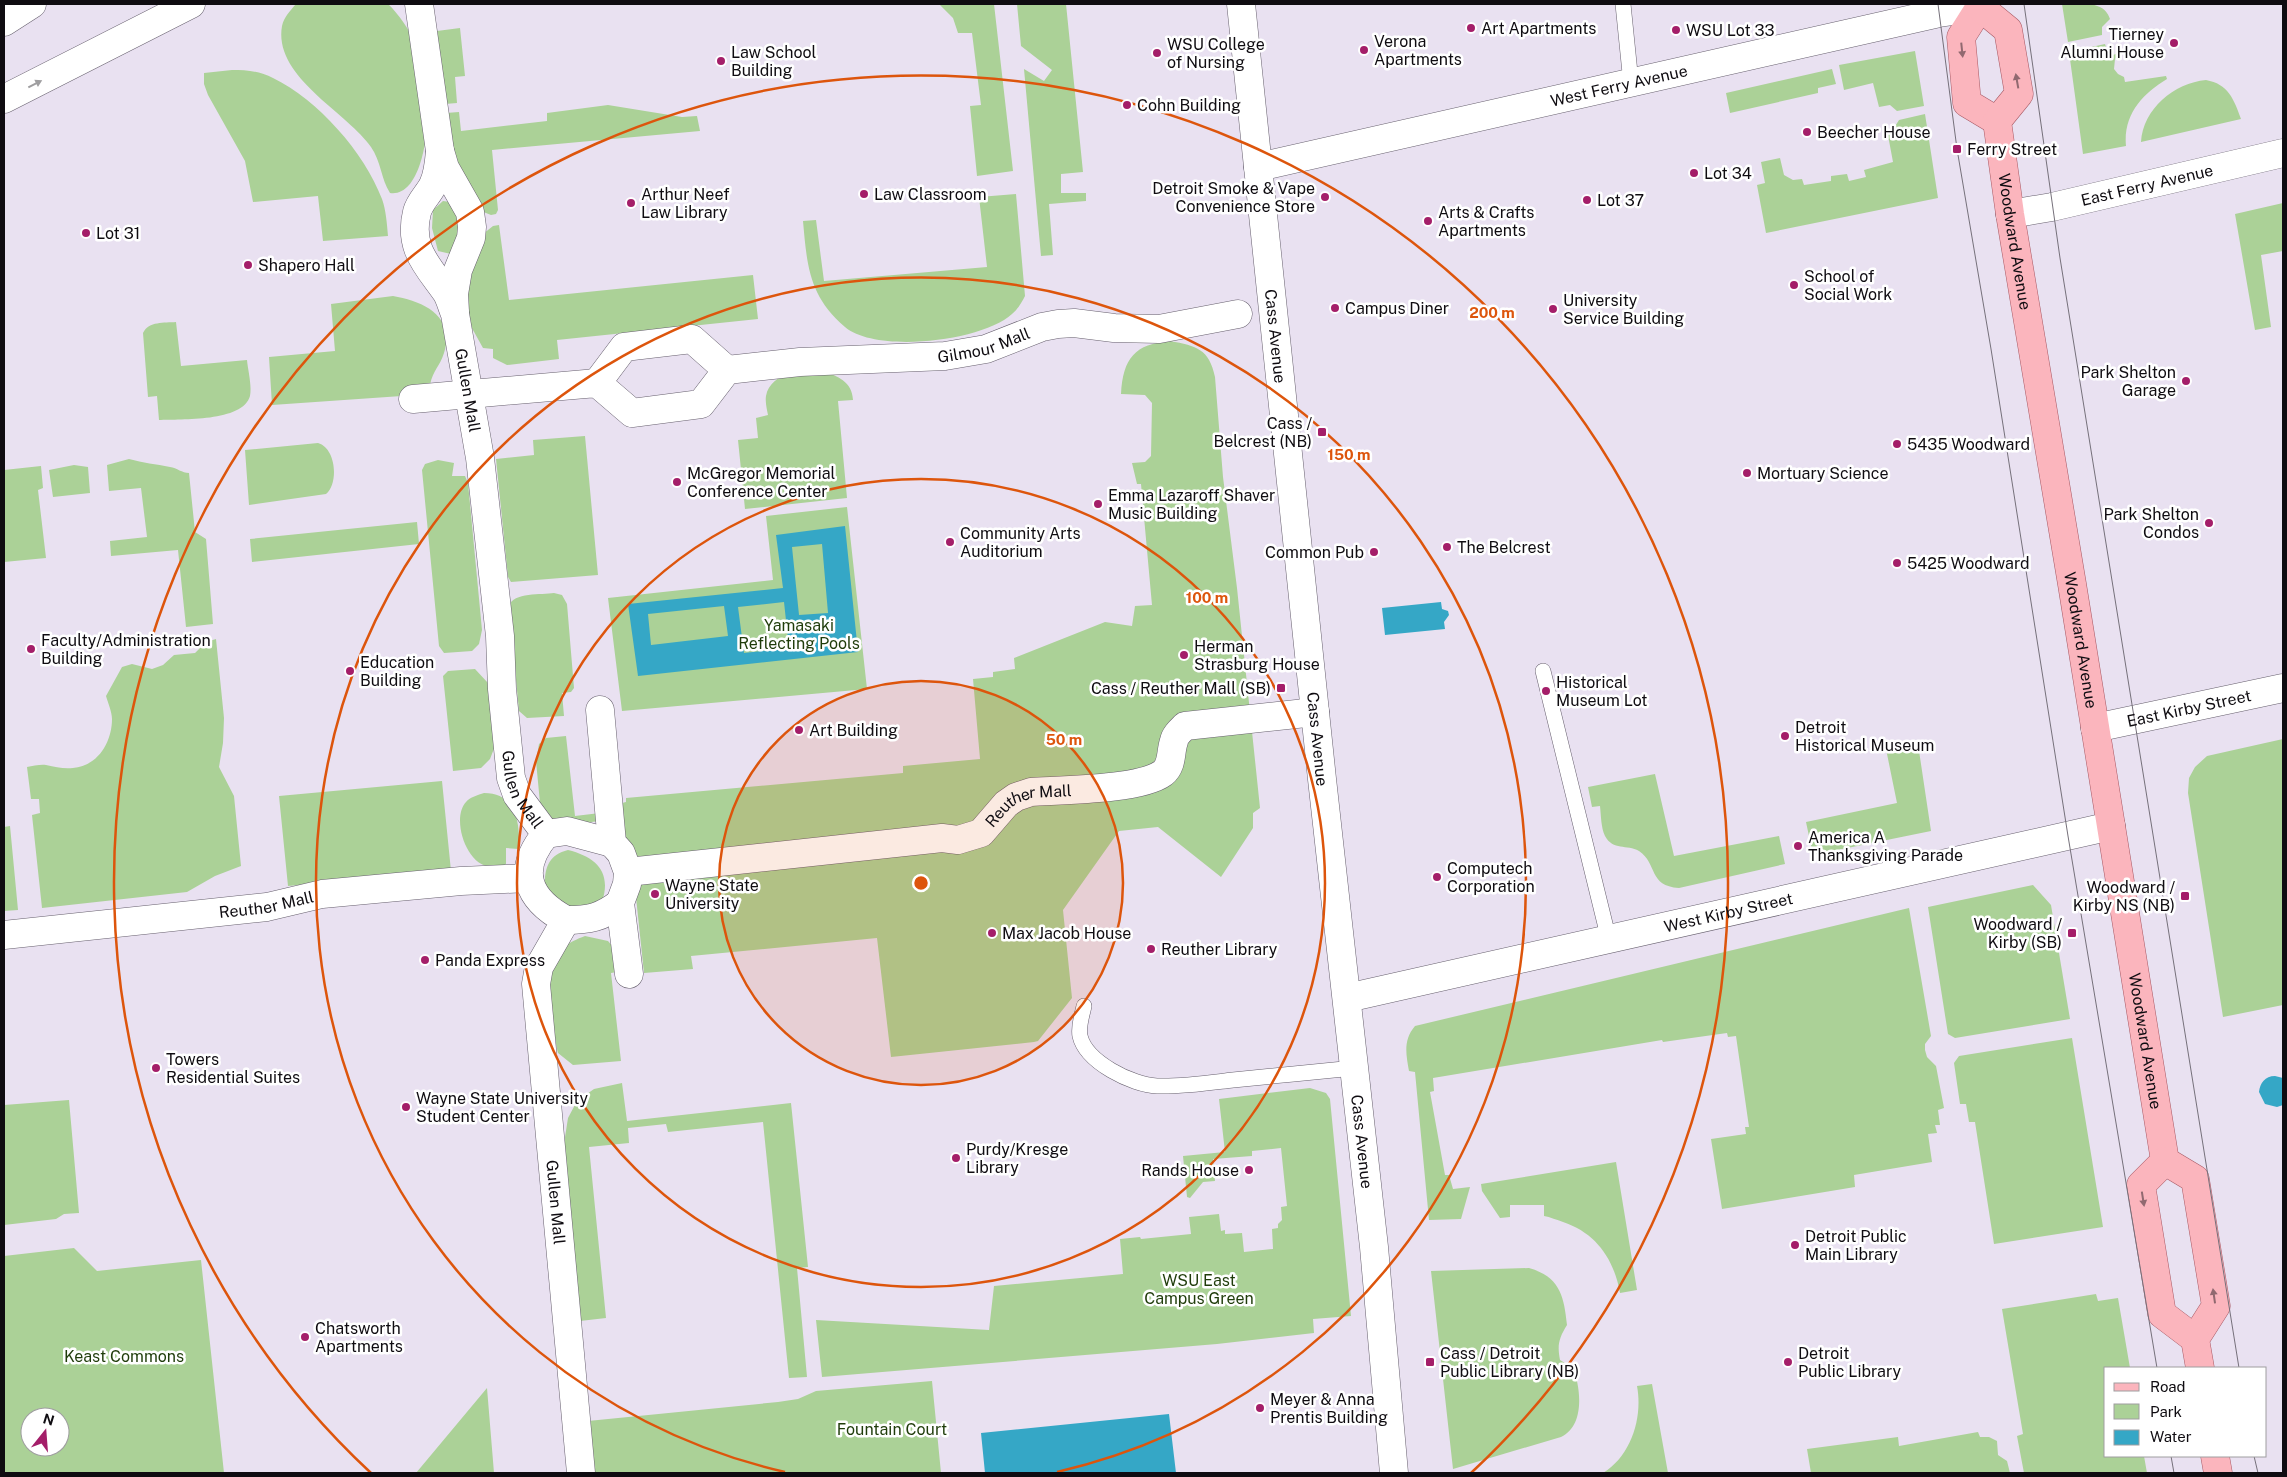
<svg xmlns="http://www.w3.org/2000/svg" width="2287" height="1477" font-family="'Public Sans',sans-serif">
<rect width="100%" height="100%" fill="#e9e1f1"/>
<path fill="#abd197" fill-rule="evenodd" d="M296,4H388C398,13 411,32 416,45C420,57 427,113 427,126C426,145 418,197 390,193C381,179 381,161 371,147C347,112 273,77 282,26C284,17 290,11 296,4Z
M939,4H994L1013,171L977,176L970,106L981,105L972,33H958L953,18Z
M1017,4H1066L1083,172L1061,174V193H1086V201L1049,204L1053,255L1041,256L1024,69L1044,81L1052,70L1021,46Z
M2062,4C2082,4 2104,0 2110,19L2102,27V35L2068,42Z
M460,28L465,76L455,77L457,103L445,104L437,31Z
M2105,44L2108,53L2113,55L2121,52L2115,59L2114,69L2118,74L2124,77L2125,82L2166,76L2167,79C2142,94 2123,115 2126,146L2083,154L2069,52Z
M1915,51L1924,106L1897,111L1890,105L1879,107L1873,83L1844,90L1839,65Z
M1832,69L1836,84L1818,88V93L1730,113L1726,93Z
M232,70C246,70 260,71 273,78C318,100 364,152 382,199C386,210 387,224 388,236L323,241L318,196L253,202L245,161L208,95L204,84V73Z
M2206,80C2228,84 2234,99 2241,119L2141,142C2143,109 2174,83 2206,80Z
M608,105L682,117L697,116L700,131L492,150L498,210L496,214L491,215L481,211L457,169L446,113L459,112L461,131L547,121V113Z
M1925,114L1938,198L1766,233L1757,185L1765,183L1761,162L1780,158L1784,175L1793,180L1802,179L1804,185L1831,181V176L1847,174L1849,181L1866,177L1864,170L1893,162L1887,130L1894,128L1899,120Z
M1016,194L1025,296C1022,302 1018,309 1012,314C983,341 877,354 845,327C809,296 807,266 803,221L816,220L824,281L987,267L979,197Z
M443,201L450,202L458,209L463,244L451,254L438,251L432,228L433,210Z
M2283,203V251L2261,255L2271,327L2255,330L2235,214Z
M499,225L509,300L753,275L758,319L557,340L559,359L507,365L493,358V349L483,348L468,321L465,293L483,234L493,226Z
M393,296C423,301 456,316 444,353C440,366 433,370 430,385L416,395L272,405L269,357L335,351L331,304Z
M176,322L181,366L247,360C248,371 252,385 250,396C243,422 181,419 159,420L157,396L148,397L143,333C149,321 164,323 176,322Z
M1170,341C1197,346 1209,349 1215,377L1223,477L1237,588L1260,808L1253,813V828L1221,877L1158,827L1119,831L1063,910L1072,998L1038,1041L1034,1042L891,1057L877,938L691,956L693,969L644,973L631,850C623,836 623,819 622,803L626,802V798L903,773V766L980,759L973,679L993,677V672L1015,669L1014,658L1105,622L1132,626L1135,606L1152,605L1141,484H1137L1132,463L1145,462L1151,456L1152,403L1145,395L1121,394C1123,358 1135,344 1170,341Z
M822,370C838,377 852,381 853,400L838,401L847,498L745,509L738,440L758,438L756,418L768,415C767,410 765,402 766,396C771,371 804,371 822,370Z
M585,436L598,575L511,582L508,577L496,459L534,455L533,440Z
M318,443C336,448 339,483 326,494L249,505L245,450Z
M129,459C143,463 156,464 170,467C177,468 182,473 189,473L195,532L206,539L213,624L186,627L178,550L111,556L110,541L147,537L141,488L109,491L107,465Z
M438,460L454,463L452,476H465L468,483L482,630L479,644L472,651L444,653L439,646L422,470L425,464Z
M74,465L88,467L90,493L53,497L49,470Z
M41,466L43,488L38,490L46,558L4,562V470Z
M847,507L867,689L622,711L608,598L773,580L766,516Z
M417,522L419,544L252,562L250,539Z
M554,593L562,595L567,604L574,688L571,692L562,693L564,716L527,718L519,711L509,606C513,592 542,595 554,593Z
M216,639L224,718L223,743L219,767L234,796L241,866L215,876L187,892L42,908L32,815L40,813L39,799H31L27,767C33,766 41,764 46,765C56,767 63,769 73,768C98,766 112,742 112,719C112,712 108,703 106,696L122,667L132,664L152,669L163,665L174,655L195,653L206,642Z
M475,669L488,683L495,746L490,759L481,768L453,771L443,676L448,671Z
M566,736L575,816L600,813L601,821L571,824L552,821L540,803L536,761L539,744L546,738Z
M2283,739V1005L2223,1017L2188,793L2189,778L2195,767L2207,756Z
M1918,744L1931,831L1813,855L1806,822L1897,803L1886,749Z
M1655,774L1674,856L1779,836L1785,864L1679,888C1648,886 1658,864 1639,851C1627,844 1613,851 1605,836C1601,828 1601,815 1600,806L1592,807L1588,787Z
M442,781L451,871L288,886L279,796Z
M484,793C516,793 520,822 519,849L506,848V864C501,868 498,867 491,867C466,866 451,818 466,802C470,797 478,795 484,793Z
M10,826L18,910L4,911V827Z
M568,850C596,857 612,872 602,902L569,909L545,888C544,869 548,855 568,850Z
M2033,885L2051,905L2070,1019L1955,1038L1948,1034L1928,907Z
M1909,908L1931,1036L1925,1044V1050L1927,1057L1936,1066L1944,1108L1938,1110L1940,1125H1935L1937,1133L1928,1134L1932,1162L1854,1175L1855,1187L1722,1209L1711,1139L1746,1134L1745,1127H1749L1736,1036L1728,1037L1727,1033L1663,1042L1662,1040L1433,1078L1434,1091L1430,1092L1445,1175H1449L1453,1189L1470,1187L1461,1219L1429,1220L1415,1072L1409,1071C1406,1054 1403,1040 1415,1026Z
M585,936L608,941L613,947L617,972L611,973L621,1061L573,1065L558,1053C555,1043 546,975 549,968C554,950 569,942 585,936Z
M2072,1038L2103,1227L1994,1244L1975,1122H1969L1966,1104H1960L1954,1063L1959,1056Z
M622,1083L627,1121L791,1103L808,1267L797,1268L807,1377L789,1378L763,1122L668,1132L666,1124L628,1128L629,1143L589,1147L606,1318L580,1321L563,1150L568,1118L577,1101L594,1089Z
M1310,1088L1326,1093L1330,1099L1351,1316L1313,1319L1314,1333L1217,1344L822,1377L816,1320L989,1330L994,1286L1123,1274L1120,1239L1140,1237L1141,1239L1191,1234L1189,1217L1219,1214L1221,1231L1225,1230V1234L1242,1233L1244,1252L1273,1249L1272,1229L1278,1228V1224L1282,1220L1281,1207L1287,1206L1281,1148L1252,1151V1156L1213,1159L1215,1181L1203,1182L1190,1198L1187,1197L1183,1156L1225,1152L1219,1099Z
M69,1100L79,1213L64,1214L56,1219L4,1225V1105Z
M1616,1162L1637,1290L1620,1293C1614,1259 1596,1233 1563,1222C1557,1220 1550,1217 1544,1216V1205H1510V1217L1500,1218L1482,1191L1481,1184Z
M74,1248L97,1271L201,1260L224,1473H4V1256ZM30,1417H60V1447H30Z
M1529,1268C1560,1277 1564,1296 1567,1325C1559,1338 1557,1345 1560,1360L1573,1368C1581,1388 1585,1426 1561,1437L1453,1469L1431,1271Z
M2096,1294L2098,1301L2118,1298L2130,1368H2106V1456H2144L2147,1473H2024L2017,1436L2023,1434L2002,1309Z
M932,1381L941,1473H594L588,1421L778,1402L798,1399L816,1391Z
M1652,1384L1668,1473H1603C1631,1456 1643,1418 1637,1386Z
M487,1388L494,1473H416Z
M1978,1432L1980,1437H1989L1997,1441L1998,1455L2007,1461L2010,1473H1811L1807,1449L1898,1437L1899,1446Z"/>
<path fill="#35a7c6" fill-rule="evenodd" d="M845,526L858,652L638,676L628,604L783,588L776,535ZM822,544L828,613L799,615L792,547ZM784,602L789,648L744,653L738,607ZM724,606L728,636L651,645L648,614Z
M1441,602L1442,609L1448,611L1449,615L1444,622L1445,629L1385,635L1382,608Z
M2275,1076L2283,1078V1105L2277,1107L2265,1104L2259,1092C2260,1083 2265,1076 2275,1076Z
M1169,1414L1176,1473H985L981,1433Z"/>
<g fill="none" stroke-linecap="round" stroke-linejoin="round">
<defs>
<path id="lane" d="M1623,4L1631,83
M1543,671L1609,940
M1084,1006C1082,1016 1078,1026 1080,1036C1086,1062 1132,1085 1157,1086C1182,1087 1208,1083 1233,1080C1273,1076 1314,1072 1354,1068"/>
<g id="street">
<path id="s1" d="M419,4L440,151C439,163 438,175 433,185C428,195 420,201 417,212C408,248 427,265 446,292C450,298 452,307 455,314L480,458L500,636L502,689L511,778L517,795L546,834C516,870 527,899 566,920L539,967L536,984L581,1473"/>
<path d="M440,151L445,168L470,212L472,227L471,238L458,270L454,294L455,312"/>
<path id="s2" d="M1258,167L1939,13L1980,7"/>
<path d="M597,383L624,347L692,339L727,370"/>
<path id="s3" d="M413,399L597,383L632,413L701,404L727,370L800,362L945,356L986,349L1042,327L1058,324L1074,323L1114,328L1159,329L1238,314"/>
<path d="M600,710L612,843L621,853L628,872L627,884L620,903L629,974"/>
<path id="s4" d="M2095,728L2283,688"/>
<path d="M546,834L567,831L612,843"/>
<path id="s5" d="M628,872L942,838L958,840L981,833L1006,804L1016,797L1031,792C1061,790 1140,790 1163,773C1173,765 1170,752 1174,741C1175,735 1181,730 1185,726L1315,712"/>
<path d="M566,920C589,920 601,918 620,903"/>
<path id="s6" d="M4,935L267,907L322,894L461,881L529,878"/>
<path id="s7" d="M1347,998L2111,826"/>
</g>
<g id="secondary">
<path id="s8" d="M1241,4L1322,779L1374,1247L1394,1473"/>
<path d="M4,22L32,4"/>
<path d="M4,99L191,4"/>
<path id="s9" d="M2010,214L2052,207L2283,153"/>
</g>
<g id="primary">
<path d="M1979,4L1980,7L1961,37L1967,103L1997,121"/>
<path id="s10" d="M1980,7L2008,30L2019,94L1997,121L2010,214L2072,584L2165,1161L2195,1179L2216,1306L2195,1339L2200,1368"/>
<path d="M2165,1161L2141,1185L2162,1314L2195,1339"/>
<path d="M2215,1456L2218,1473"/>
</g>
</defs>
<use href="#lane" stroke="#67606e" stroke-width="16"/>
<use href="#street" stroke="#67606e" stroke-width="29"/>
<use href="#secondary" stroke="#67606e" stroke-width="29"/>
<use href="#primary" stroke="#a75964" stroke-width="29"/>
<use href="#lane" stroke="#fff" stroke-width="15"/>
<use href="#street" stroke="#fff" stroke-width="28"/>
<use href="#secondary" stroke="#fff" stroke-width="28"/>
<use href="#primary" stroke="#fbb5bd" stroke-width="28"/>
<path stroke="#75707a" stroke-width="1" d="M1938,4L1957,149L1991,349L2068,836L2157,1368
M2024,4L2060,258L2239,1368
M2171,1456L2174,1473
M2254,1456L2258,1473"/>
</g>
<defs><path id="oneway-solid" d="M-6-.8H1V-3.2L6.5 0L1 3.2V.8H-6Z" transform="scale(1.25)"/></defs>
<g fill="#916970">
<use href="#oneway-solid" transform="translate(1962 50) rotate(84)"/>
<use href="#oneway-solid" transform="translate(2017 81) rotate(-100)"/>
<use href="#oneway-solid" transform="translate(2143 1199) rotate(81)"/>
<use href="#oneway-solid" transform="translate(2214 1296) rotate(-98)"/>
</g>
<use fill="#9f9ea0" href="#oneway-solid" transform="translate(35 84) rotate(-27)"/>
<circle cx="921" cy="883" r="202" fill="#dd550c" fill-opacity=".12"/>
<g fill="none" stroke="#dd550c" stroke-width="2.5">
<circle cx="921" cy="883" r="202"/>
<circle cx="921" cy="883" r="404"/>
<path d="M785 1472A605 605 0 1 1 1057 1472"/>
<path d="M371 1473A807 807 0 1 1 1471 1473"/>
</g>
<g fill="#a41e69" stroke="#fff" stroke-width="2">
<circle cx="1471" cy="28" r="5"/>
<circle cx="1676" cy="30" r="5"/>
<circle cx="2174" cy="43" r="5"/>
<circle cx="1364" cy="50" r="5"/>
<circle cx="1157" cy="53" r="5"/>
<circle cx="721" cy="61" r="5"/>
<circle cx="1127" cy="105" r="5"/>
<circle cx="1807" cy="132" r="5"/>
<rect x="1952" y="144" width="10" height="10" rx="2.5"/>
<circle cx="1694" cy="173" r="5"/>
<circle cx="864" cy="194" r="5"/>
<circle cx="1325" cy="197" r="5"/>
<circle cx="1587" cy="200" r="5"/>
<circle cx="631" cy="203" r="5"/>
<circle cx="1428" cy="221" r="5"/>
<circle cx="86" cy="233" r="5"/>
<circle cx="248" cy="265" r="5"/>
<circle cx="1794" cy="285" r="5"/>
<circle cx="1335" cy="308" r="5"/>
<circle cx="1553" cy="309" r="5"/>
<circle cx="2186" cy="381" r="5"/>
<rect x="1317" y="427" width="10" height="10" rx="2.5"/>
<circle cx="1897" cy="444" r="5"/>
<circle cx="1747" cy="473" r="5"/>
<circle cx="677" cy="482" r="5"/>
<circle cx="1098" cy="504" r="5"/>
<circle cx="2209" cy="523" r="5"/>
<circle cx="950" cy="542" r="5"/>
<circle cx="1447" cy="547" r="5"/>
<circle cx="1374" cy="552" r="5"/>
<circle cx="1897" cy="563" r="5"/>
<circle cx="31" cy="649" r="5"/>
<circle cx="1184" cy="655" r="5"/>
<circle cx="350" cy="671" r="5"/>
<rect x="1276" y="683" width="10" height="10" rx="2.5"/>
<circle cx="1546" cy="691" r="5"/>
<circle cx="799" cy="730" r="5"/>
<circle cx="1785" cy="736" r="5"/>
<circle cx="1798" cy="846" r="5"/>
<circle cx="1437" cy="877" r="5"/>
<circle cx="655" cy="894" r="5"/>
<rect x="2180" y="891" width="10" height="10" rx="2.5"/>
<circle cx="992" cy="933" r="5"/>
<rect x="2067" y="928" width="10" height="10" rx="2.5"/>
<circle cx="1151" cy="949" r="5"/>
<circle cx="425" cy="960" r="5"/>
<circle cx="156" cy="1068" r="5"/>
<circle cx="406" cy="1107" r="5"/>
<circle cx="956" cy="1158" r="5"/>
<circle cx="1249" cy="1170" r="5"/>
<circle cx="1795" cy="1245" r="5"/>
<circle cx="305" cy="1337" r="5"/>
<rect x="1425" y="1357" width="10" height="10" rx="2.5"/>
<circle cx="1788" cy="1362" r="5"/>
<circle cx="1260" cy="1408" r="5"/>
</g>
<g text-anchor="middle" stroke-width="5" stroke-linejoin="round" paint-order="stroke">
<g font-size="16" fill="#0f0c11" stroke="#fff" text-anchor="start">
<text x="1481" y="34">Art Apartments</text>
<text x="1686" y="36">WSU Lot 33</text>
<text x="2164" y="40" text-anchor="end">Tierney<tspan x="2164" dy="18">Alumni House</tspan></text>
<text x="1374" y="47">Verona<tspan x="1374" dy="18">Apartments</tspan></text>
<text x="1167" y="50">WSU College<tspan x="1167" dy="18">of Nursing</tspan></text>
<text x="731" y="58">Law School<tspan x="731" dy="18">Building</tspan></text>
<text x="1137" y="111">Cohn Building</text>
<text x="1817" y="138">Beecher House</text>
<text x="1967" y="155">Ferry Street</text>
<text x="1704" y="179">Lot 34</text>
<text x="1315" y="194" text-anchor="end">Detroit Smoke &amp; Vape<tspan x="1315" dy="18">Convenience Store</tspan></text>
<text x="641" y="200">Arthur Neef<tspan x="641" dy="18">Law Library</tspan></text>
<text x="874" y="200">Law Classroom</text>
<text x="1597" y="206">Lot 37</text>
<text x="1438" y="218">Arts &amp; Crafts<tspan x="1438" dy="18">Apartments</tspan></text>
<text x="96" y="239">Lot 31</text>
<text x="258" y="271">Shapero Hall</text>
<text x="1804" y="282">School of<tspan x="1804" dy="18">Social Work</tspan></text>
<text x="1563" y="306">University<tspan x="1563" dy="18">Service Building</tspan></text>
<text x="1345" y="314">Campus Diner</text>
<text x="2176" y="378" text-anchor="end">Park Shelton<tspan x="2176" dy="18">Garage</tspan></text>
<text x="1312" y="429" text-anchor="end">Cass /<tspan x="1312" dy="18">Belcrest (NB)</tspan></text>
<text x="1907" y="450">5435 Woodward</text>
<text x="687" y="479">McGregor Memorial<tspan x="687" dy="18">Conference Center</tspan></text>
<text x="1757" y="479">Mortuary Science</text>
<text x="1108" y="501">Emma Lazaroff Shaver<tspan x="1108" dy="18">Music Building</tspan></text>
<text x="2199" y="520" text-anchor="end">Park Shelton<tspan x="2199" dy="18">Condos</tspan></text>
<text x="960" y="539">Community Arts<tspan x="960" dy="18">Auditorium</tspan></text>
<text x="1457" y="553">The Belcrest</text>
<text x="1364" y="558" text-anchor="end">Common Pub</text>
<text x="1907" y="569">5425 Woodward</text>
<text x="41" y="646">Faculty/Administration<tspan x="41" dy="18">Building</tspan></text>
<text x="1194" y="652">Herman<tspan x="1194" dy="18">Strasburg House</tspan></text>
<text x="360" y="668">Education<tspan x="360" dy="18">Building</tspan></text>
<text x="1556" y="688">Historical<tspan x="1556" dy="18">Museum Lot</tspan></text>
<text x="1271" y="694" text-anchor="end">Cass / Reuther Mall (SB)</text>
<text x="1795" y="733">Detroit<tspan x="1795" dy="18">Historical Museum</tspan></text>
<text x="809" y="736">Art Building</text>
<text x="1808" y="843">America A<tspan x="1808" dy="18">Thanksgiving Parade</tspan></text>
<text x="1447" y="874">Computech<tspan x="1447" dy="18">Corporation</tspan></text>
<text x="665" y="891">Wayne State<tspan x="665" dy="18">University</tspan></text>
<text x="2175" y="893" text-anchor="end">Woodward /<tspan x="2175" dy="18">Kirby NS (NB)</tspan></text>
<text x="2062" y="930" text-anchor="end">Woodward /<tspan x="2062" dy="18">Kirby (SB)</tspan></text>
<text x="1002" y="939">Max Jacob House</text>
<text x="1161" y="955">Reuther Library</text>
<text x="435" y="966">Panda Express</text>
<text x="166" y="1065">Towers<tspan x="166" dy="18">Residential Suites</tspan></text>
<text x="416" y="1104">Wayne State University<tspan x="416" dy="18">Student Center</tspan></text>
<text x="966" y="1155">Purdy/Kresge<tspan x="966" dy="18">Library</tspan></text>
<text x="1239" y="1176" text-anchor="end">Rands House</text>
<text x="1805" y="1242">Detroit Public<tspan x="1805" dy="18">Main Library</tspan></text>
<text x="315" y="1334">Chatsworth<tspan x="315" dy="18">Apartments</tspan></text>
<text x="1440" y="1359">Cass / Detroit<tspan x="1440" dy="18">Public Library (NB)</tspan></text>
<text x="1798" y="1359">Detroit<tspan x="1798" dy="18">Public Library</tspan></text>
<text x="1270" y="1405">Meyer &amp; Anna<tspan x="1270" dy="18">Prentis Building</tspan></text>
</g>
<g font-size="16" fill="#0f0c11" stroke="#fff">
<text dy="6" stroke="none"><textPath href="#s2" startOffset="370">West Ferry Avenue</textPath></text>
<text dy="6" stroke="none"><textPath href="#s9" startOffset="140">East Ferry Avenue</textPath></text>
<text dy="6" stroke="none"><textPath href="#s10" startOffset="258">Woodward Avenue</textPath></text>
<text dy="6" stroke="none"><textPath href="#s8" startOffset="334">Cass Avenue</textPath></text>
<text dy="6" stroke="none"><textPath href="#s3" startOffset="602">Gilmour Mall</textPath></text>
<text dy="6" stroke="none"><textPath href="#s1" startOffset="405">Gullen Mall</textPath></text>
<text dy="6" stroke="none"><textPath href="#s10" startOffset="662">Woodward Avenue</textPath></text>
<text dy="6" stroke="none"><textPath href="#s4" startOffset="96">East Kirby Street</textPath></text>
<text dy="6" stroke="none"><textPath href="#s8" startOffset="739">Cass Avenue</textPath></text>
<text dy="6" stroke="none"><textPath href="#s1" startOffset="810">Gullen Mall</textPath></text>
<text dy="6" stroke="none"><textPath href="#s5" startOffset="415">Reuther Mall</textPath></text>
<text dy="6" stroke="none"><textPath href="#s6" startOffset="264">Reuther Mall</textPath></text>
<text dy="6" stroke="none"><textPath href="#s7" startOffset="391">West Kirby Street</textPath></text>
<text dy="6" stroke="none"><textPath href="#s10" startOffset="1068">Woodward Avenue</textPath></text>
<text dy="6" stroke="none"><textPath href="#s8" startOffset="1144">Cass Avenue</textPath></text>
<text dy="6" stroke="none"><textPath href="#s1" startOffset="1259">Gullen Mall</textPath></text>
</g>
<g font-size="16" fill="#1f3c0a" stroke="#fff">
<text x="799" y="631">Yamasaki<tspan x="799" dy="18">Reflecting Pools</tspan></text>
<text x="1199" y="1286">WSU East<tspan x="1199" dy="18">Campus Green</tspan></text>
<text x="124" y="1362">Keast Commons</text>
<text x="892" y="1435">Fountain Court</text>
</g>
</g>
<circle cx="921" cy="883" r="8" fill="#dd550c" stroke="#fff" stroke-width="2.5"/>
<g font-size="15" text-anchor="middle" font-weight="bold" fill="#dd550c" stroke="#fff" stroke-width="5" stroke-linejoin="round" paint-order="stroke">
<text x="1492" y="318">200 m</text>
<text x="1349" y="460">150 m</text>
<text x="1207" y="603">100 m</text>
<text x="1064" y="745">50 m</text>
</g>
<rect width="2287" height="1477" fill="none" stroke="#0f0c11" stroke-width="10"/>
<rect x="2104" y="1367" width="162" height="90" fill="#ffffff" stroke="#9f9ea0"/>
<rect x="2114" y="1383" width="25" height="8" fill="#fbb5bd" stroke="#9f9ea0"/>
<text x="2150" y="1392" font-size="15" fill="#0f0c11">Road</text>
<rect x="2114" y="1404" width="25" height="15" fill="#abd197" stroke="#9f9ea0"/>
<text x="2150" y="1417" font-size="15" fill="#0f0c11">Park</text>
<rect x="2114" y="1430" width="25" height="15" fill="#35a7c6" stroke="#9f9ea0"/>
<text x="2150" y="1442" font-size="15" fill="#0f0c11">Water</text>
<g transform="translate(45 1432) rotate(17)"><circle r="24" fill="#ffffff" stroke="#9f9ea0"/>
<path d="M0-4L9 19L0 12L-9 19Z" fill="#a41e69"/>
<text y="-8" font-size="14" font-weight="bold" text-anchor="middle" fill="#0f0c11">N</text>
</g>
</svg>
